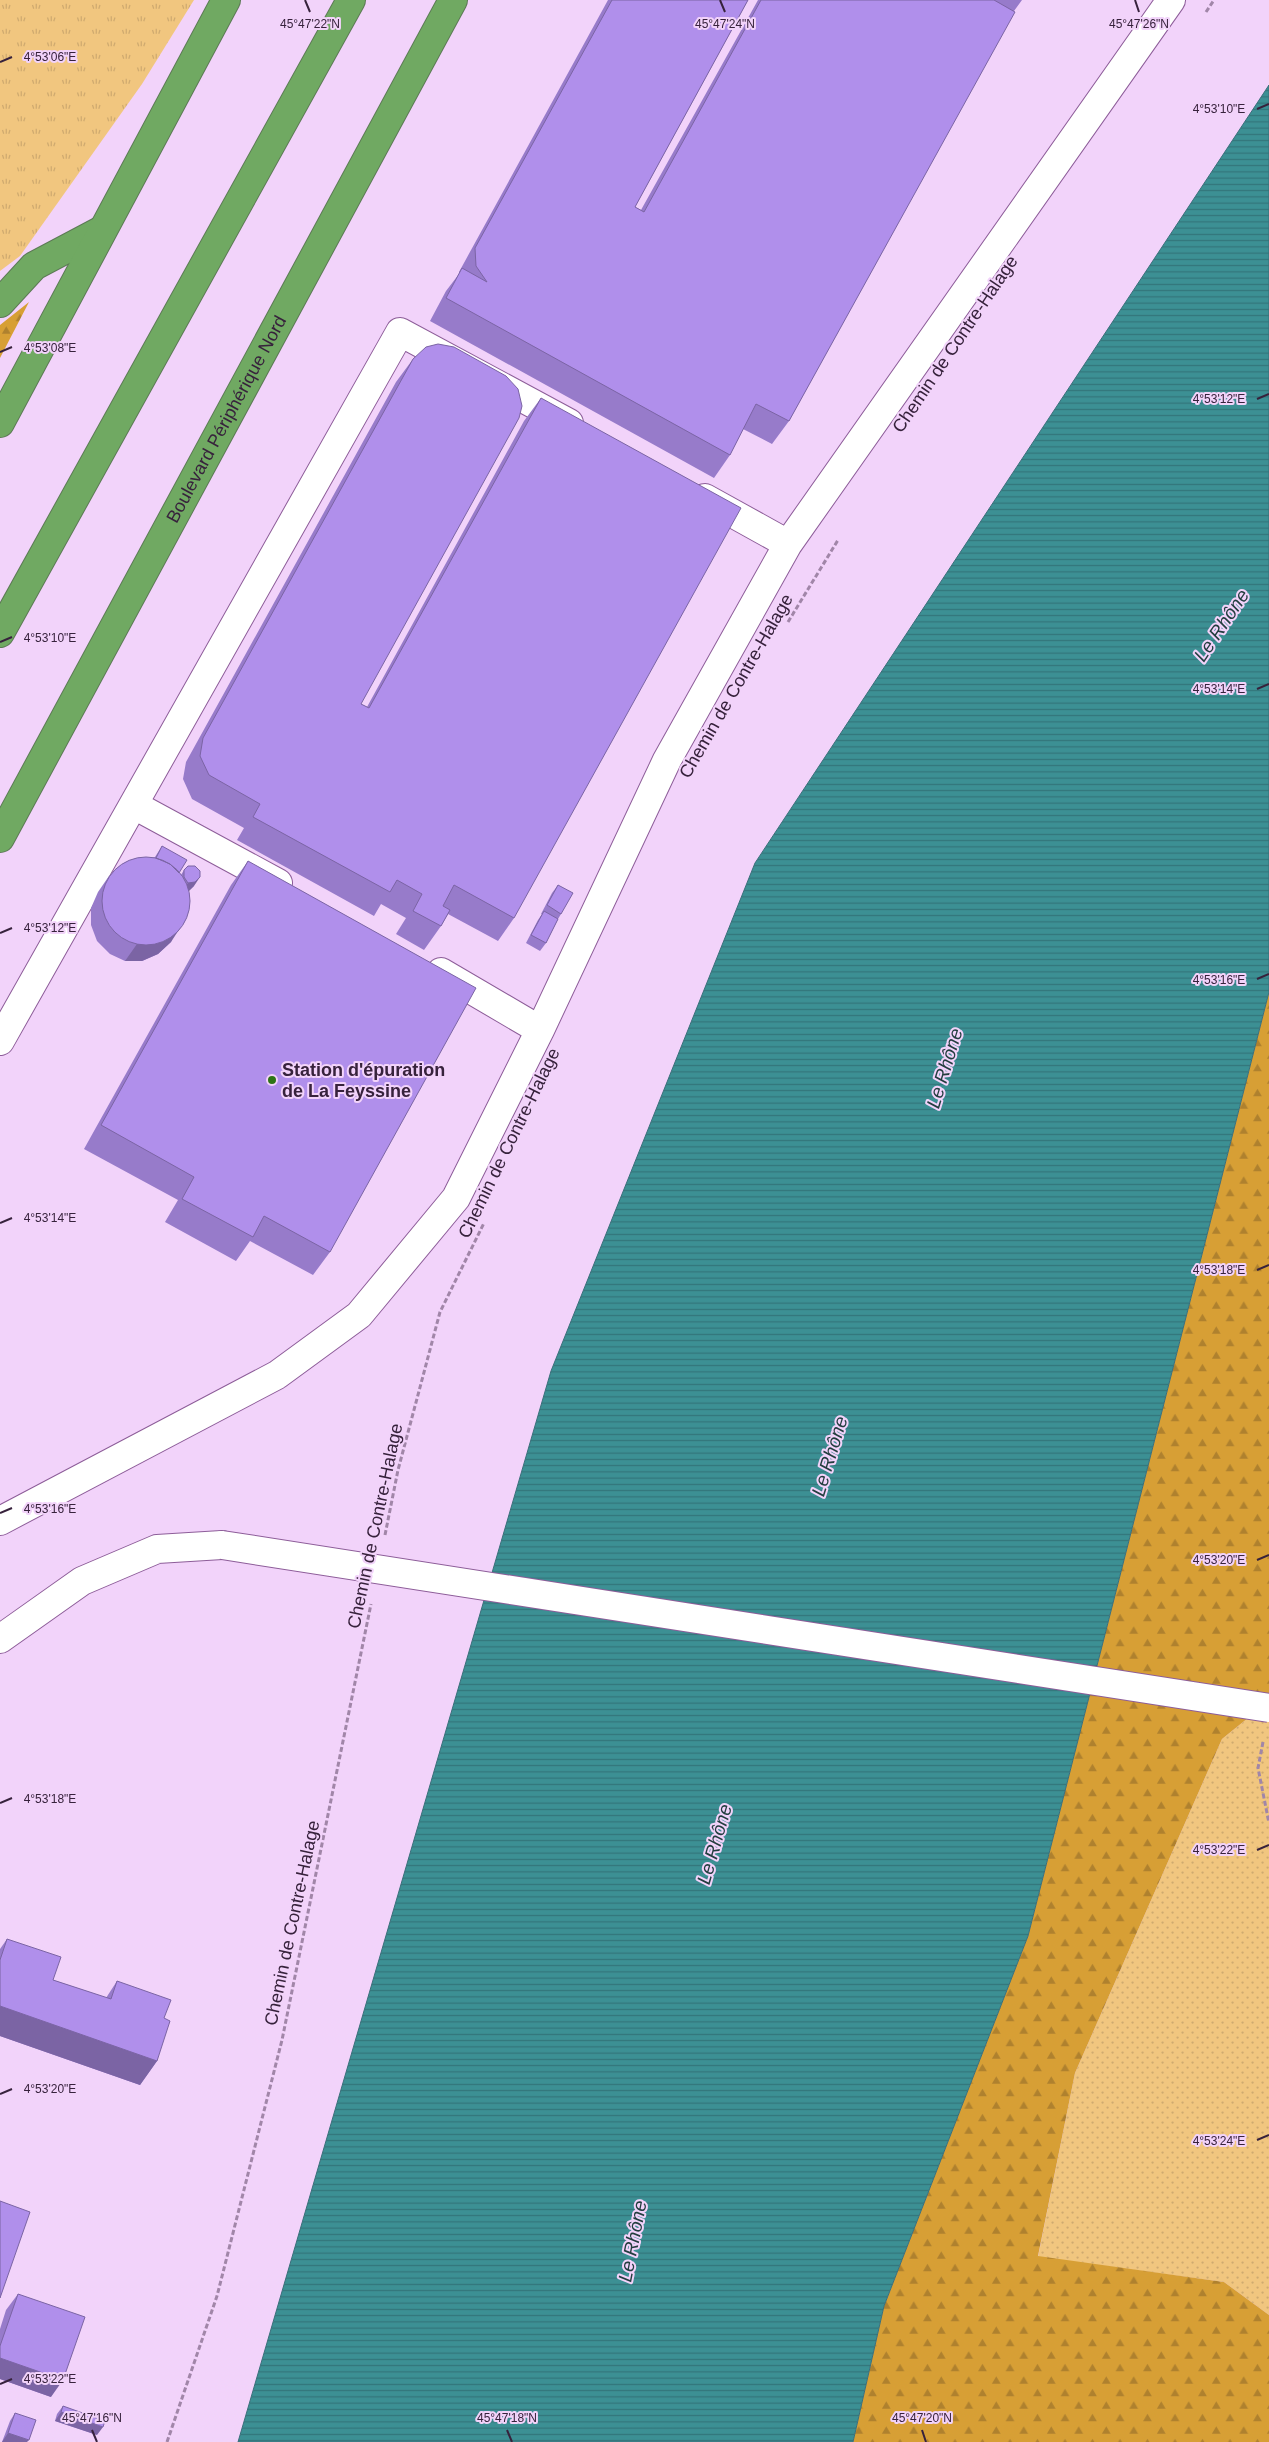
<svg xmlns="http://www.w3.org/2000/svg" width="1269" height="2442" font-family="Arial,sans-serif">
<defs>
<pattern id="grass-dots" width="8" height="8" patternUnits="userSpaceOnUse" patternTransform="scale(1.25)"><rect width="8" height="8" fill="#f1c67f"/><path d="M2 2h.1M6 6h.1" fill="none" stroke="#cfaa6f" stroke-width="1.8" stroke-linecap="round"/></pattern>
<pattern id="forest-firs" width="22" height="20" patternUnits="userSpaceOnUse" patternTransform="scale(1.25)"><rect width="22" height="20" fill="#d79f35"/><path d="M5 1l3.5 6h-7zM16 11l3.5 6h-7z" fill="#af812e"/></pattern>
<pattern id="park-tufts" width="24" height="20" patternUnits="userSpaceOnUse" patternTransform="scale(1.25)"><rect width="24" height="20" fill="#f1c67f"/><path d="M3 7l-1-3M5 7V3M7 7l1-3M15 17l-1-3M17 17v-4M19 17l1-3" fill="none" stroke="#cfaa6f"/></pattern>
<pattern id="water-rules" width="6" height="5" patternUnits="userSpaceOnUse" patternTransform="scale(1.25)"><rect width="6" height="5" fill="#3c9094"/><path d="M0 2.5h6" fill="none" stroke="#33757a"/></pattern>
</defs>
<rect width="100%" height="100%" fill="#f2d3fa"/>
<path fill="url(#grass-dots)" d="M1269,1701V2315L1224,2282L1038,2257L1075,2073L1222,1739Z"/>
<path fill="url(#forest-firs)" d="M29,302L0,358V325Z
M1269,992V1701L1222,1739L1075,2073L1038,2256L1224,2282L1269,2315V2442H853L884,2306L1028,1936Z"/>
<path fill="url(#park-tufts)" d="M0,0H194L142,84L20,256L0,271Z"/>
<path fill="url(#water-rules)" stroke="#3a6f7a" d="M1269,85V992L1028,1936L884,2306L853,2442H238L551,1371L755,863Z"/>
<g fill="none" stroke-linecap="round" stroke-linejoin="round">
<defs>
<path id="minor" d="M705,498L788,544
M134,805L278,883
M441,972L540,1030
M0,1041L400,332L569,423
M0,1521L277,1375L359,1315L456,1198L540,1030L667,760L788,544L1171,0
M0,1639L82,1581L157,1549L222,1545"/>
<g id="highway">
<path d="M0,303L34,266L102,230"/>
<path d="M0,423L226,0"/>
<path d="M0,633L351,0"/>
<path id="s1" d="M0,838L453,0"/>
</g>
</defs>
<use href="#minor" stroke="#8d5d99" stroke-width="30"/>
<use href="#highway" stroke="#5c7a55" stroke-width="30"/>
<path stroke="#a186a8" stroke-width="3" stroke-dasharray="5 2.5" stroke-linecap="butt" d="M1206,12L1214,0
M788,622L838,540
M385,1535L398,1470L440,1312L484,1223
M1263,1742L1258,1768L1269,1823
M167,2442L217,2296L282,2040L371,1604"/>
<use href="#minor" stroke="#fff" stroke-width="28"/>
<use href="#highway" stroke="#70a962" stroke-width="28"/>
<defs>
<path id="minor-bridge" d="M222,1545L1269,1708"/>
</defs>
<use href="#minor-bridge" stroke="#8d5d99" stroke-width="30" stroke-linecap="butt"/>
<use href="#minor-bridge" stroke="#fff" stroke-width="28"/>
</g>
<path fill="#977bca" d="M608,0H748L635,207L641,210L758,0H1022L1014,11L789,421L772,444L743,429L730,455L714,478L430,321L446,291L459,274V272Z
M413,359L361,704L367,707L524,421L541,398L514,918L498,941L448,914L441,926L424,950L396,934L406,918L381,904L374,916L237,840L244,828L192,799L183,779L186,762L396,382Z
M162,846L179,873L181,875L184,870L194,886L188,891L171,942L158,954L142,961H125L110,954L97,941L91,925V908L98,892L109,876L155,857Z
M248,861L330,1252L313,1275L250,1241L236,1261L165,1222L178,1200L84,1149L231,885Z
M558,885L561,914L558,919L546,943L540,951L526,943L538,920L542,914H541L552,893Z
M7,1939L53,1980L106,1998L117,1981L164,2018L157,2061L140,2085L0,2036V1949Z
M18,2294L51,2397L0,2379V2329L6,2310Z
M63,2406L97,2435L55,2421L57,2414Z
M15,2413L27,2442H2L10,2421Z"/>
<path fill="#7b64a4" d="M200,877L194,886L189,891H182L188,883Z
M182,925L171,942L158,954L142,961H125L137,944Z
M0,2006L157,2061L140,2085L0,2036Z
M0,2358L63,2380L51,2397L0,2379Z
M61,2412L103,2427L97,2435L55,2421Z
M8,2433L29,2440L27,2442H2Z"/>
<path fill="#b08feb" stroke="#7b64a4" d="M612,0H748L635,207L644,212L761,0H994L1015,12L789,421L756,404L730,455L446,298L462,268L487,282L476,266L475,248Z
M438,344L454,347L506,376L518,389L522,406L519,418L361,704L369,708L541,398L741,508L514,918L454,885L443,906L450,910L441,926L413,911L422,894L397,880L390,892L253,817L260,804L209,775L200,756L203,738L413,359L426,347Z
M162,846L187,860L179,873L170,864L156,858Z
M102 901a44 44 0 1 1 88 0a44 44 0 1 1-88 0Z
M248,861L476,988L330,1252L264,1216L253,1237L182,1199L194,1177L101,1125Z
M188,866H195L200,871V877L195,882L188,883L184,877V870Z
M558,885L573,893L561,914L547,905Z
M544,911L558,919L546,943L531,935Z
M7,1939L61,1957L53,1980L111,1999L117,1981L171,2000L164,2018L170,2021L157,2061L0,2006V1960Z
M0,2201L30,2212L0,2298Z
M18,2294L85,2317L63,2380L0,2358V2346Z
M63,2406L105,2421L103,2427L61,2412Z
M15,2413L36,2420L29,2440L8,2433Z"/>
<path fill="none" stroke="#37223c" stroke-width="2" d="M305,0L310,12M720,0L725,12M1135,0L1139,12M0,62L12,57M1257,109L1269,104M0,352L12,347M1257,399L1269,394M0,642L12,637M1257,689L1269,684M0,933L12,928M1257,979L1269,974M0,1223L12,1218M1257,1270L1269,1265M0,1513L12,1508M1257,1560L1269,1555M0,1803L12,1798M1257,1850L1269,1845M0,2094L12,2089M1257,2140L1269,2135M0,2384L12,2379M92,2430L97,2442M507,2430L512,2442M922,2430L926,2442"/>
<circle fill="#2d7415" stroke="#f2d3fa" stroke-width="2" cx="272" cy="1080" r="5"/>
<g text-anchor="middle" stroke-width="4" stroke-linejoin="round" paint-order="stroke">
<g font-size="18" fill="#37223c" stroke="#f2d3fa">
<text transform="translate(955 344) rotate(-56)" y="6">Chemin de Contre-Halage</text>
<text dy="6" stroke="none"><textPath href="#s1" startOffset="476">Boulevard Périphérique Nord</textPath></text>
<text transform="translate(736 686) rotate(-60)" y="6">Chemin de Contre-Halage</text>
<text transform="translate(509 1143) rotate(-64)" y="6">Chemin de Contre-Halage</text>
<text transform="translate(375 1526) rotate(-78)" y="6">Chemin de Contre-Halage</text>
<text transform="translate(292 1923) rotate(-78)" y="6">Chemin de Contre-Halage</text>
</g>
<g font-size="18" font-weight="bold" fill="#37223c" stroke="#f2d3fa" text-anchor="start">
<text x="282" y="1076">Station d'épuration<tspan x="282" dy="21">de La Feyssine</tspan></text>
</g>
<g font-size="19" font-style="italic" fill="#233e3f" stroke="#f2d3fa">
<text transform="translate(1221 625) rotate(-56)" y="7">Le Rhône</text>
<text transform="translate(944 1068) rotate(-73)" y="7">Le Rhône</text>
<text transform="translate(829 1456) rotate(-73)" y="7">Le Rhône</text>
<text transform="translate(714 1844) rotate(-74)" y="7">Le Rhône</text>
<text transform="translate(632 2241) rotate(-79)" y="7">Le Rhône</text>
</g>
</g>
<g font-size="12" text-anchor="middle" fill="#37223c" stroke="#f2d3fa" stroke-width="4" stroke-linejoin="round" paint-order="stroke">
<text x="310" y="28">45°47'22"N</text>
<text x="725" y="28">45°47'24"N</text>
<text x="1139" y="28">45°47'26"N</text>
<text x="50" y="61">4°53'06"E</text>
<text x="1219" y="113">4°53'10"E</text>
<text x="50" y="352">4°53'08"E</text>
<text x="1219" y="403">4°53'12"E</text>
<text x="50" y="642">4°53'10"E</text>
<text x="1219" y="693">4°53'14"E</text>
<text x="50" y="932">4°53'12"E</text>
<text x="1219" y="984">4°53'16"E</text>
<text x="50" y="1222">4°53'14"E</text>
<text x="1219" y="1274">4°53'18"E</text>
<text x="50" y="1513">4°53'16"E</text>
<text x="1219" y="1564">4°53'20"E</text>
<text x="50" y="1803">4°53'18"E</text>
<text x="1219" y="1854">4°53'22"E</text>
<text x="50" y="2093">4°53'20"E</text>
<text x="1219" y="2145">4°53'24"E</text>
<text x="50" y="2383">4°53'22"E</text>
<text x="92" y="2422">45°47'16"N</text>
<text x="507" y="2422">45°47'18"N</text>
<text x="922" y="2422">45°47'20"N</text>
</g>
</svg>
